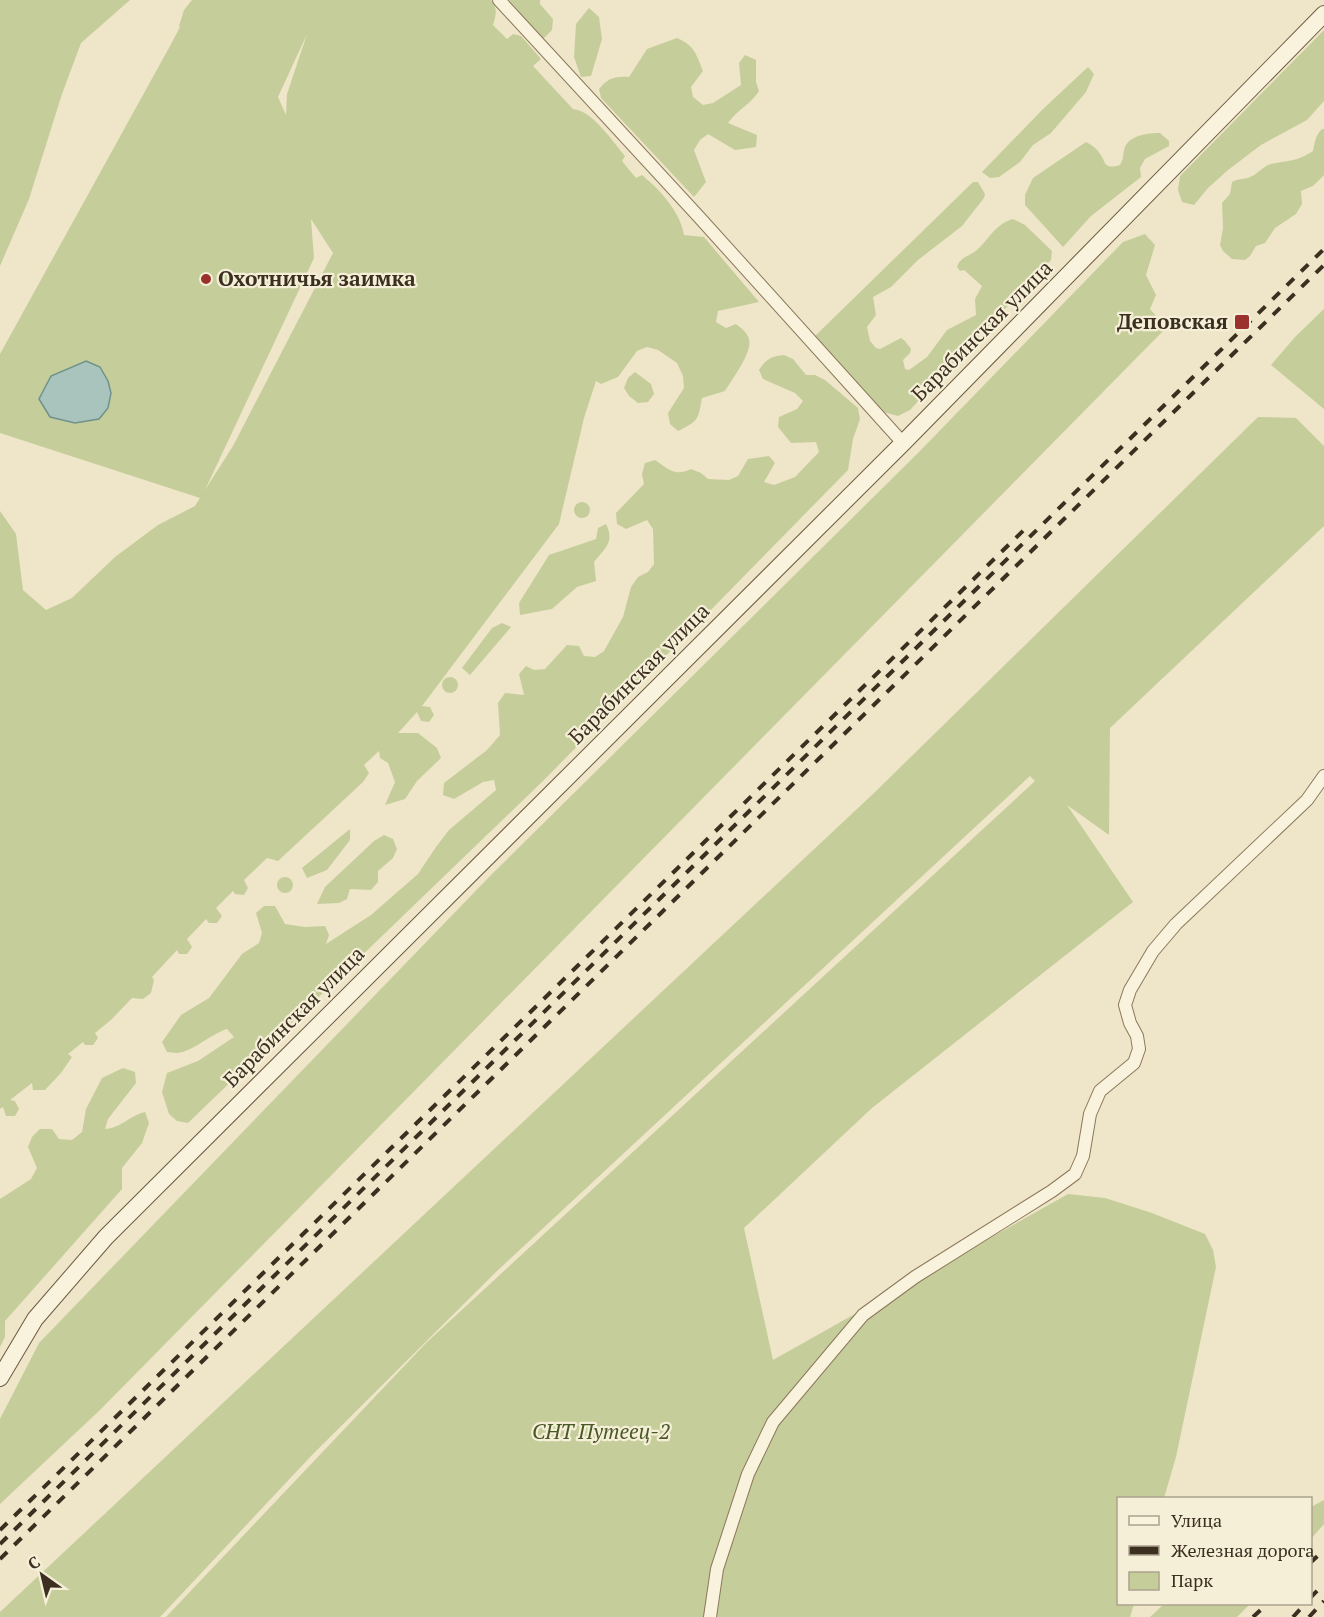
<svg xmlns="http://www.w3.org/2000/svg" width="1324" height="1617" font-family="'PT Serif',serif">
<rect width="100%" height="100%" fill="#efe5c8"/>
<path fill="#c5ce9b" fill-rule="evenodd" d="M0,0H130L81,43L62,94L29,199L0,266Z
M192,0H491C498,8 496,15 493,25L507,39L513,34L521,36L541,59L533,66L573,109C593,111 612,141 625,156L622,161L636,178L642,175C660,190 680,211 684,235L704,237L759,302L718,311L716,322L726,328L736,324C742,329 747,332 749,339C753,352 732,379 725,391L702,398C698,419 699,421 678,431L670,424L668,413L684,388L683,376L677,363L658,350L647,347L637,351L618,377L601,384L596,381L584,418L559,524L422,706L430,707L434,715L429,722L421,721L417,712L398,733H418L437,748L441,758L417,781L405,799L385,805L395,782L388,763L380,758L379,751L364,765L369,773L363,782L278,861L267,858L244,880L248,888L244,895L235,894L233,891L216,908L222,916L217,923H209L206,919L187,939L192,947L187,954H179L177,950L152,977L154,980L151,993L143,999L132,998L112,1019L95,1033L98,1038L93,1045H85L83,1042L68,1054L72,1057L61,1073L45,1090H33L32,1083L10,1100L15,1101L19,1109L15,1116H6L3,1107L0,1109V511L16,534L23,590L46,610L72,598L115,557L158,525L195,506L200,498L0,433V354L170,46L180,27L179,26L184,10ZM307,34L287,94L286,115L278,97ZM311,219L333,253L233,446L205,490L314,258Z
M509,0H540V4L553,19L552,30L543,39Z
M589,8L599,17L602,39L591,76L581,77L574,57L576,24Z
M1324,30V101L1307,120L1261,145L1228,170L1208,188L1194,205L1182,202L1178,190L1180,176Z
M677,38C695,46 696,54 703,71L691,87L693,97L703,105L713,103L741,85L739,63L745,55L756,60V82L759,91C751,104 737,110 728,123L757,135L756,147L735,150L708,134L700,140L694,150L706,182L694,197L601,98L599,89C608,78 615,76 629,77L647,49Z
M1088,67L1094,74L1086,92L1051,133L1033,145L1020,162L999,177L990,178L982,172L1043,109Z
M1322,129H1324V175L1313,186L1301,191L1302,204L1296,214L1275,228L1265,243L1256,246L1250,256L1245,260L1232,259L1223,251L1220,245L1223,228L1222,203L1230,194L1232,182C1238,178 1244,180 1250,177C1258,174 1263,166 1271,164C1290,160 1296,162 1313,151C1315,142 1315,136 1322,129Z
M1160,133L1169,141V146L1145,159L1140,168L1141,177L1091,216L1063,247L1025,205V195L1033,178L1086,142C1090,144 1095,147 1098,151C1107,162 1102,170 1120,165C1125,156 1122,155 1125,147C1130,135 1149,133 1160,133Z
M973,182H978L985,194L984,198L962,226L918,260L891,287L873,297L876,315L867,327L870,341L876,348L880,349L901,338L905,341L911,349L910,353L903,360L905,369L909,370L927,357L947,330L976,315L975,299L982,286L964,270L960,271L957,267C960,256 972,256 979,248C990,237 996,224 1013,219L1025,225L1052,251L1051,260L910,410L898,416L883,412L814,337Z
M1145,234L1155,245L1146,275L1156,295L1150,309L1166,328L100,1410L0,1504V1419L39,1343L489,877L918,453L1123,242Z
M1324,309V409L1271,365L1295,337Z
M784,355L793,359L806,375H815L825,380L858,408L860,419L853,439L848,470L545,779L188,1123L177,1121L169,1114L162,1092L167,1073L198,1061L234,1037L227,1029C211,1034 192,1052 177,1053C173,1053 170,1052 167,1052L162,1042L181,1015L209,998L242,954L259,943L262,933L256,913L264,906H275L285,924L305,927L325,926L329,935L326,944L371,915L418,874L436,847L449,830L496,790L494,780L483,782L454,799L443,795L444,783L487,750L500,735L498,703L505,693L524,695L519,674L526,666L534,670L545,669L567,645L579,646L584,656L595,657L604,651L623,617L631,587L638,577L648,572L654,564L653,529L647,520L626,529L617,524L616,513L644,484L642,474L645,463L655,460C668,469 675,477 691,469L701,473L708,479L729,480L738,476L748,459L769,456L775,463L764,482L774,485L795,477L819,452L816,442L791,443L778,427L779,417L797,409L803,401L795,393L763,379L759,370C766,359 772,356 784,355Z
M635,372L651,384L654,394L648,402L638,403L629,396L624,388L628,378Z
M1258,417L1296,418L1324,446V526L1110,728L1109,835L1067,805L1133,902L872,1108L744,1228L773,1360L1068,1194L1105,1198L1152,1213L1205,1234L1213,1250L1216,1267L1176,1457L1164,1498H1118V1604H1134L1130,1617H166L426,1343L1035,781L1030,776L497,1271L313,1454L160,1617H0V1612L874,793Z
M574 510a8 8 0 1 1 16 0a8 8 0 1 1-16 0Z
M606,524C615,542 605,548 594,562L596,581L577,587L552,609L520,615L519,603L549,555L596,539L598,528Z
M502,623L511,627L470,675L462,668L492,628Z
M442 685a8 8 0 1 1 16 0a8 8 0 1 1-16 0Z
M350,829V840L327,870L307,878L302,868Z
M384,835L393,839L397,849L393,858L378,871V882L371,890L350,889L347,899L339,903L317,904L325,887L374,841Z
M277 885a8 8 0 1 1 16 0a8 8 0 1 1-16 0Z
M123,1068L135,1072L136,1083L108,1119L105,1129C121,1128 129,1116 145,1112L149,1123L142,1143L122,1168V1189L5,1321V1337L0,1347V1199L31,1179L37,1168L28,1147L32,1137L40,1129H52L59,1139L72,1140L82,1132L86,1109L102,1078Z
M1324,1500V1524L1311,1539V1507Z
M1164,1604H1250L1237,1617H1150Z"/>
<path fill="#a9c3bd" stroke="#6f928b" stroke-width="1.5" d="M86,361L100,367L108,381L111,393L108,408L99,419L75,423L50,417L39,399L51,376Z"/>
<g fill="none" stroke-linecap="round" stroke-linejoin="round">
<defs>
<path id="minor" d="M499,0L699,217L903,443
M710,1617L717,1569L748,1474L773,1422L863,1315L915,1277L1052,1191L1075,1174L1083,1156L1090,1114L1100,1091L1134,1063L1139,1049L1137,1036L1130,1023L1125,1005L1130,990L1153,951L1176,924L1307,800L1324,776"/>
<path id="secondary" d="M0,1378L35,1319L106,1237L903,443L1324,14"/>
</defs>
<use href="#minor" stroke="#8b785d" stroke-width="14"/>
<use href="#secondary" stroke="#6d5940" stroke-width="18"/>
<use href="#minor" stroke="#f9f2dc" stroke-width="12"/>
<use href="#secondary" stroke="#f9f2dc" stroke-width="16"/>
<path stroke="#3c2f20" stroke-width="4" stroke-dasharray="10 10" stroke-linecap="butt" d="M0,1530L1030,524
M0,1544L1324,249
M0,1559L1324,265
M1310,1563L1324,1550
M1310,1598L1324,1584
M1253,1617L1267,1604
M1293,1617L1305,1604
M1309,1617L1324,1601"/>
</g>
<g fill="#9b312c" stroke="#f6efd8" stroke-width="2">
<circle cx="206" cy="279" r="6"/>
<rect x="1234" y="314" width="16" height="16" rx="3"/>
</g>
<g text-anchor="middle" stroke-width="4.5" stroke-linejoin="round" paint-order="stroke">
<g font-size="21" font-weight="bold" fill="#3c2f20" stroke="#f6efd8" text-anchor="start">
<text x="218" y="286">Охотничья заимка</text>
<text x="1228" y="329" text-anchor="end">Деповская</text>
</g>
<g font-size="21" fill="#3c2f20" stroke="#f6efd8">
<text transform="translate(982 331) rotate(-45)" y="7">Барабинская улица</text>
<text transform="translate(639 674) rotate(-45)" y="7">Барабинская улица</text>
<text transform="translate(294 1017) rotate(-45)" y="7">Барабинская улица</text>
</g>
<g font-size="21" font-style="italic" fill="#495827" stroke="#f6efd8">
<text x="601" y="1439">СНТ Путеец-2</text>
</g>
</g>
<rect x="1117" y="1497" width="195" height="108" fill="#f6efd8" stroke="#aca28e" stroke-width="1.5"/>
<rect x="1129" y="1516" width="30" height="9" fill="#f9f2dc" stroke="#aca28e" stroke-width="1.5"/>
<text x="1171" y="1527" font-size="18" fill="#3c2f20">Улица</text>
<rect x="1129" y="1546" width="30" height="9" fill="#3c2f20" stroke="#aca28e" stroke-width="1.5"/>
<text x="1171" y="1557" font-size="18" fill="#3c2f20">Железная дорога</text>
<rect x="1129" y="1572" width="30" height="18" fill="#c5ce9b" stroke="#aca28e" stroke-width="1.5"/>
<text x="1171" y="1587" font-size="18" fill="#3c2f20">Парк</text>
<g transform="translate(42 1575) rotate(326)" stroke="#f6efd8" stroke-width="4.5" paint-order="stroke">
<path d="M0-4.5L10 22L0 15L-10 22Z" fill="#3c2f20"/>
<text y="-9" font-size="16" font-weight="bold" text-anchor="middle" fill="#3c2f20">С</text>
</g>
</svg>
